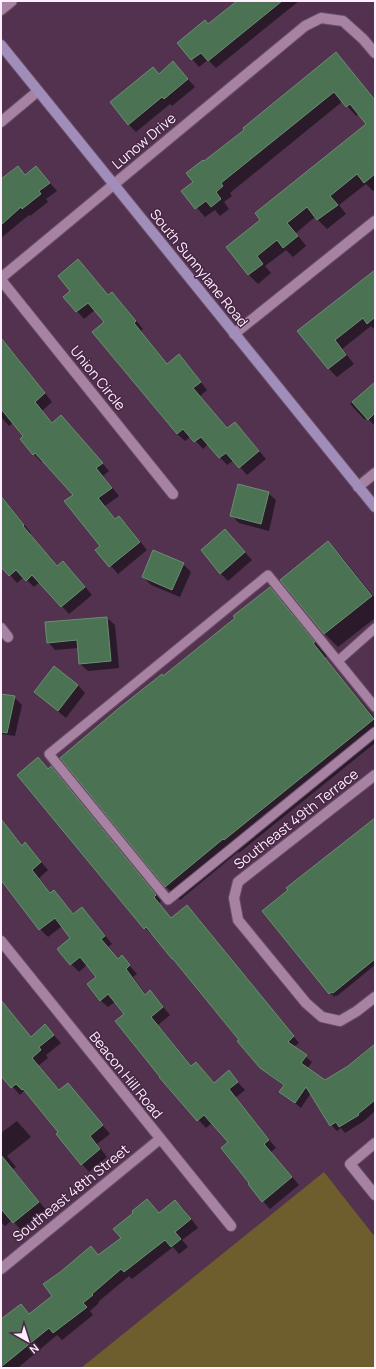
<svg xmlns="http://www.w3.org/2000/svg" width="376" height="1369" font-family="Manrope,sans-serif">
<rect width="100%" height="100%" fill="#52324f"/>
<path fill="#6f5e2d" d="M324,1172L375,1237V1368H81Z"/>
<path fill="#0007" d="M238,1H299L216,68L208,60L199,67L178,43L209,25Z
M336,54L345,63L375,99V190L373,191L366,184L339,205L346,214L327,229L315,217L296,233L306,246L293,257L286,250L265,266L271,273L258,284L249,275L227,247L262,220L368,124L359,113L356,116L343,101L230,193L232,196L224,202L229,209L220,216L215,210L205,217L182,191L194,182L204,163L246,130Z
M180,70L195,87L172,106L170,104L136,132L128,124L159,74Z
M18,167L26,175L36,167L57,191L46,199L48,202L30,216L29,215L1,238V181Z
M78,260L109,296L112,293L120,301L143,329L141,331L167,364L179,355L186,363L207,390L200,396L228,429L235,423L266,459L247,475L234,460L227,465L208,444L203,449L191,436L185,441L177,434L93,332L105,322L95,310L84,319L64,297L72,291Z
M375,271V330L371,326L342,349L354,364L337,377L329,369L299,331Z
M1,346L12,351L52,402L42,411L53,423L69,424L109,471L103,476L119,496L105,506L116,520L119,518L127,525L147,550L118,574L97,550L101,546L74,495L43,461L41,462L34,454L21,439L24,436L13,423L9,426L1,417Z
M375,383V426L367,418L365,420L350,404Z
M268,493L276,500L269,531L239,523L231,515Z
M1,495L31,533L30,534L58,567L71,570L92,595L69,614L40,582L34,587L24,577L17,583L1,565Z
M225,530L252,560L228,581L220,573Z
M328,542L341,556L375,598V618L338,647L325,634L281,580Z
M183,564L191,572L180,597L151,585L143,577Z
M270,589L284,602L327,656L325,658L375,718V743L239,853L238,852L180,900L166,887L62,758L236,618Z
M107,618L115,625L119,668L88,671L80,664L78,648L55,650L48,642L46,623Z
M54,668L78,685L85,693L66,718L35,692Z
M1,695L14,697L22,705L15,736L1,734Z
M48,770L57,773L161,901L159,904L171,919L187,906L193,912L299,1043L294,1047L312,1062L307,1069L325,1081L348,1067L375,1045V1111L364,1121L345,1133L341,1128L337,1131L331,1125L311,1093L301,1108L280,1091L284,1086L267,1073L260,1067L240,1040L152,933L151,934L145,928Z
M375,819V965L337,996L336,995L334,997L263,911Z
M1,820L22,846L25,844L48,870L39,878L51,893L54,891L74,915L89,916L112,944L108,947L118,960L122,957L137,974L133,977L146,995L150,992L170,1015L158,1025L192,1066L196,1063L214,1084L228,1072L245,1090L235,1098L276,1148L271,1152L299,1185L270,1209L263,1201L251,1183L229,1142L212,1123L206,1128L161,1078L125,1014L115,1002L108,1007L100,1000L97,977L87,965L79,972L71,964L72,938L62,926L48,937L40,929L1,879Z
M1,1000L31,1037L52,1033L61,1043L46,1055L48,1058L38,1066L60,1090L68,1084L110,1134L97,1144L107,1157L89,1172L82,1164L60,1133L31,1097L24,1091L20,1095L1,1074Z
M17,1121L31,1137L7,1156L16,1167L13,1169L46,1210L21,1230L12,1220L5,1226L1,1222V1133Z
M147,1200L160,1214L175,1201L183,1208L198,1228L182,1240L188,1247L179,1254L173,1247L132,1279L129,1276L98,1302L99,1303L90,1311L93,1315L62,1340L57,1335L19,1367L20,1368H1V1321L21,1305L30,1315L122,1238L134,1213Z"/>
<path fill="#4b7253" stroke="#689070" d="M237,1H282L208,61L201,53L191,60L177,43L205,20L208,24Z
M336,52L375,100V174L364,183L357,174L330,196L338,205L317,220L307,207L287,223L298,236L283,248L277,240L257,256L263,264L248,275L226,247L260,220L255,213L366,124L350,104L346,107L334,92L221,183L223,186L216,192L221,199L211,207L206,201L195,209L181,191L193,182L186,173L203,160L204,161L244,130L243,128Z
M173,61L188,79L164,99L162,97L128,125L110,102L153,67L159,74Z
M18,166L25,175L36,166L50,183L39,191L41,194L22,209L21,207L1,225V179Z
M78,259L108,295L112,292L136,321L134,323L167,364L179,354L201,382L193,388L227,428L235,422L259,451L239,468L226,453L219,458L201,437L194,442L183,429L177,434L92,332L104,322L88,303L76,312L63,297L70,291L58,276Z
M375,270V317L367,324L363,318L335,340L346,355L328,369L297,331Z
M1,338L45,393L35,402L52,423L61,415L103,463L96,468L112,488L98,498L115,519L119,516L140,542L109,567L95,550L100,546L64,501L73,495L35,453L33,455L20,439L23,436L1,409Z
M375,382V413L368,420L352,402Z
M238,484L269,492L261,524L230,516Z
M1,496L24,525L23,526L57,566L63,561L85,587L61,607L32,575L26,581L16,570L9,576L1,567Z
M225,529L245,552L220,574L201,550Z
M328,541L372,596L324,634L280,580Z
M153,550L184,563L172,590L142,577Z
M270,587L315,642L313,643L374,719L224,840L223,839L165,887L60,758L119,708L162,674L163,676L235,618L233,616Z
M107,617L111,661L79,664L77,640L47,643L45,622Z
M54,666L78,685L58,711L34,692Z
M1,694L15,696L7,733L1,732Z
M38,757L48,769L51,766L156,895L154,897L171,918L187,905L294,1036L288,1042L307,1055L301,1063L325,1080L348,1066L375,1044V1100L358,1114L359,1115L339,1127L336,1122L330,1126L306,1087L295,1103L279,1092L284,1085L260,1068L237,1041L239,1040L173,959H172L146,927L144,929L17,775Z
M375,818V959L333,993L331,992L329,994L262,911L288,890L286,888Z
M1,819L22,846L25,842L41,862L32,870L50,893L54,890L73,914L82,907L105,936L101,939L118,959L122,955L130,965L126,969L145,995L150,990L163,1007L151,1017L191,1066L196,1062L214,1083L229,1070L238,1082L229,1089L269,1140L264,1144L292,1177L262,1202L248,1184L249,1183L221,1148L228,1142L204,1115L197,1121L159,1077H160L115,1021L124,1014L108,994L100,1001L87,984L96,977L80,957L70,965L57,949L70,938L55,918L39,930L1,880Z
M1,1000L31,1037L45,1024L54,1035L39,1047L41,1050L32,1058L59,1090L68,1083L103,1125L90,1136L100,1149L81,1165L56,1134L58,1132L23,1089L22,1090L16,1084L11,1088L1,1076Z
M1,1155L39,1202L13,1223L1,1209Z
M147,1199L159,1213L175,1200L191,1219L175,1232L181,1239L171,1247L165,1240L124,1272L121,1269L92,1294L93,1295L83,1303L87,1307L86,1308L53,1333L49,1328L1,1367V1319L21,1304L29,1314L52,1296L43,1284L59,1273L91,1246L98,1255L121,1238L113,1229L133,1213L132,1211Z"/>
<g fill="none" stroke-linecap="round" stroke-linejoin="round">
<defs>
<path id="service" d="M338,661L375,628
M375,707L268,575L49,754L168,900L375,732"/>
<path id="minor" d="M1,10L12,1
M1,122L38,91
M1,278L305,26L321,18L343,21L363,39L375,53
M1,280L173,494
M234,334L375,221
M358,487L375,473
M1,628L8,637
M375,775L238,882L234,898L238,920L306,1003L322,1017L340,1021L357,1011L375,997
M1,941L231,1226
M375,1143L350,1164L375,1195
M1,1269L160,1139"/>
<path id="secondary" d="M1,45L375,507"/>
</defs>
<use href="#service" stroke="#6b5068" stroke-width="11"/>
<use href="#minor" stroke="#6b5068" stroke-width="12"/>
<use href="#secondary" stroke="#6b5068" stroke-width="12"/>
<use href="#service" stroke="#a782a3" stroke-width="9"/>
<use href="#minor" stroke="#a782a3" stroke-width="10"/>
<use href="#secondary" stroke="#a08db9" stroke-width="10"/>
</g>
<g text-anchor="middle" stroke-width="3" stroke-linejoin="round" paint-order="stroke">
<g font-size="14" fill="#ffeefd" stroke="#472744">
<text transform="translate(144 141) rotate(-40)" y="5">Lunow Drive</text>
<text transform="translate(199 268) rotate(51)" y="5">South Sunnylane Road</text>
<text transform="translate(98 378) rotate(51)" y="5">Union Circle</text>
<text transform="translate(296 819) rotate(-38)" y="5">Southeast 49th Terrace</text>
<text transform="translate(126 1075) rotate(51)" y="5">Beacon Hill Road</text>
<text transform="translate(71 1193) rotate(-39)" y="5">Southeast 48th Street</text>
</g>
</g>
<rect width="376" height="1369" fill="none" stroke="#ffeefd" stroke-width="4"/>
<g transform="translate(28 1341) rotate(141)" stroke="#472744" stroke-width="3" paint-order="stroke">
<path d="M0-3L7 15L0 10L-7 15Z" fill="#ffeefd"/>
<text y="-6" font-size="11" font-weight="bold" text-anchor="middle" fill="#ffeefd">N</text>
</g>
</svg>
